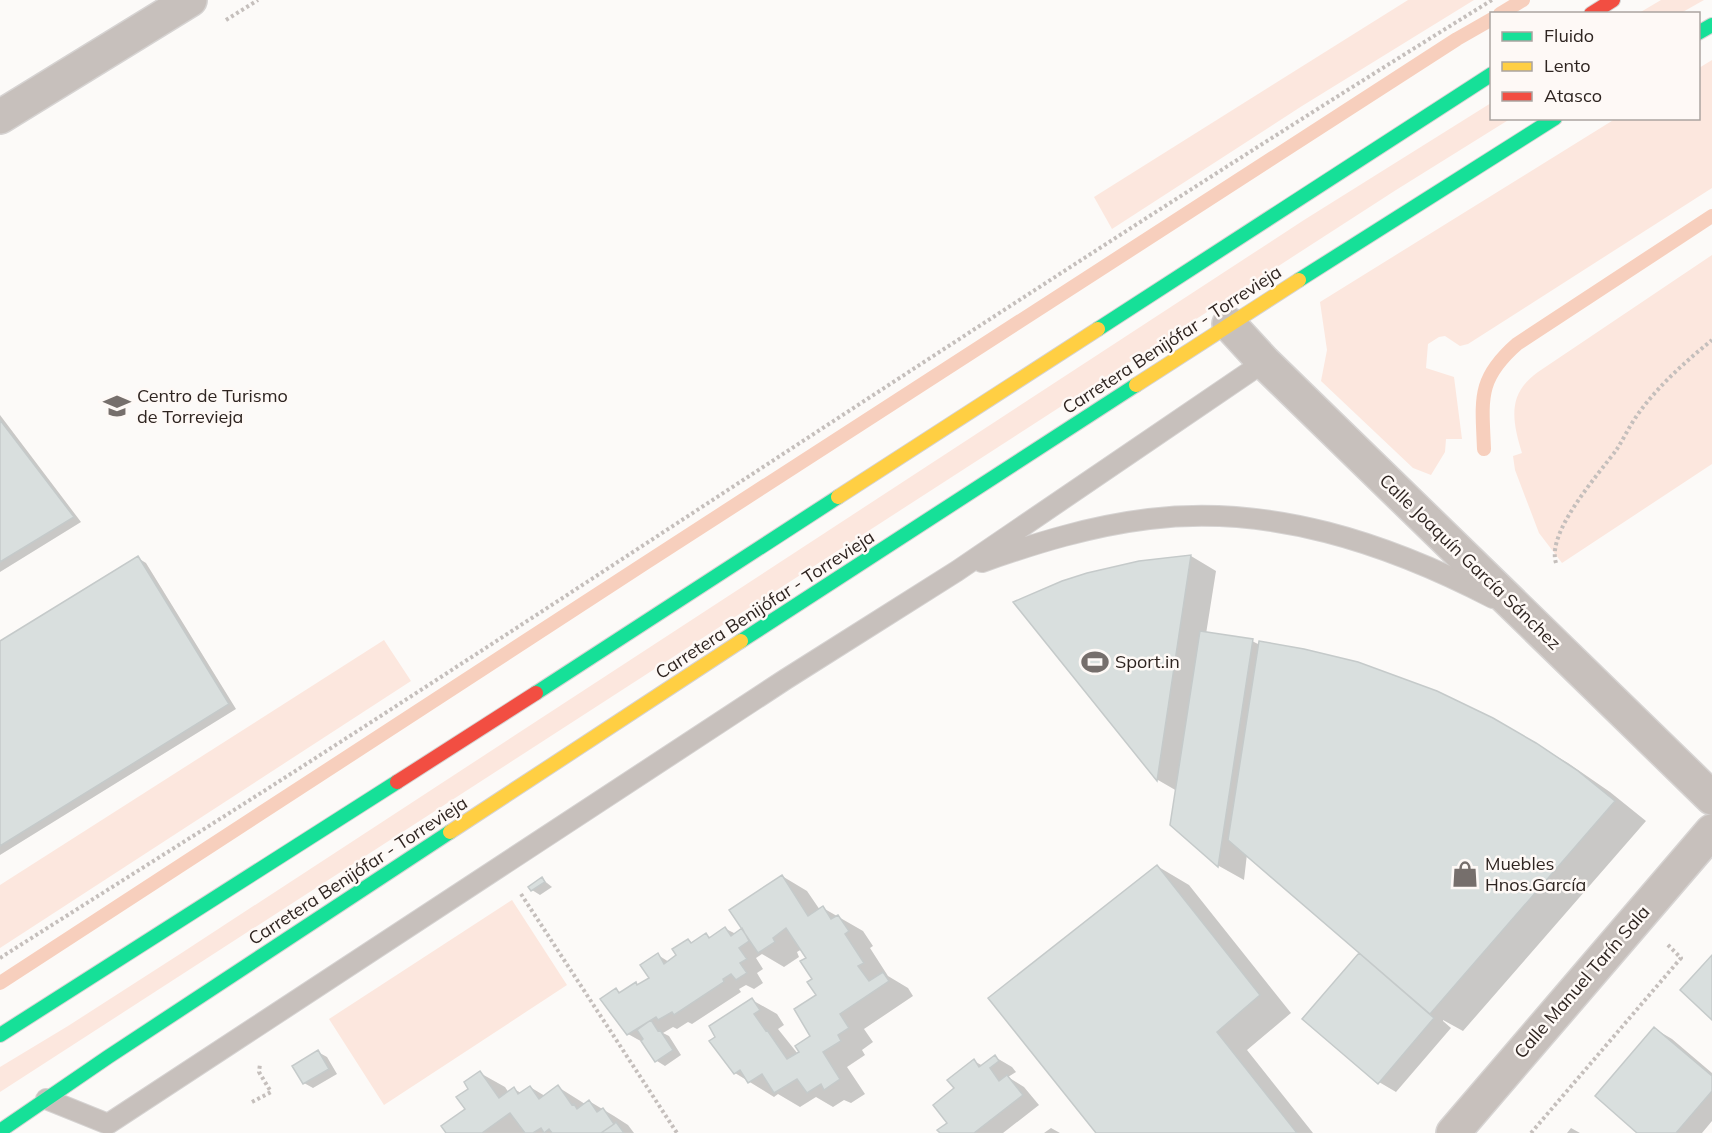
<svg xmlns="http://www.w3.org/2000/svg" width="1712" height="1133" font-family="Mulish,sans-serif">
<rect width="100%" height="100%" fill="#fcfaf8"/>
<path fill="#fce7de" d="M1408,0H1474L1302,106L1112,229L1094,197Z
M1661,0H1704L1681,13H1639Z
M1712,60V188L1468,344L1460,346L1445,336L1439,337L1428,344L1426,368L1454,377L1462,439H1446L1445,452L1431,475L1413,468L1321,381L1327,350L1320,302L1615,119L1698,118L1699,68Z
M1491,103L1492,118L1510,119L1396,190L0,1092V1067L68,1026L180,954L1304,220Z
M1712,255V464L1562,563L1539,533L1515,470L1513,456L1522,453C1512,420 1507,394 1538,372Z
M384,640L411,681L0,948V885Z
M512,900L567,985L384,1105L329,1019Z"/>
<path fill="#0003" d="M0,415L81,522L0,572Z
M1191,556L1216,571L1206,634L1252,641L1260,645L1492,719L1568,763L1610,792L1646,821L1463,1031L1443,1020V1021L1451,1028L1396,1092L1379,1082L1359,955L1365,958L1247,854L1244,880L1219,866L1171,825L1177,791L1158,780L1015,603Z
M138,558L146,563L236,709L0,855V642Z
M1157,866L1189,885L1291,1013L1247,1050L1313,1133H1098Z
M782,876L807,891L820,910L823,908L863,931L873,946L870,948L888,976L908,988L913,996L864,1029L873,1042L862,1050L865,1055L847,1067L865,1094L851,1103L844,1100L833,1107L816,1097L800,1107L778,1094L774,1097L735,1073L752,1000L777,1014L784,1025L778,1029L798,1054L812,1037L818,996L808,958L802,949L797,952L799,957L784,967L762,954L756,958L763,969L757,973L763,983L754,989L746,985L739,989L741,992L692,1024L688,1022L677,1029L673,1027L663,1033L669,1036L681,1055L665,1066L657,1061L646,1044L628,1034L602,999L616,990L622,993L636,984L639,986L651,978L658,955L669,962L678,956L688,940L693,943L706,935L712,938L726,929L736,934L742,930Z
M542,879L552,887L540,895L532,890Z
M1655,1029L1672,1039L1712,1073V1121L1702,1133H1639Z
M318,1052L327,1057L337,1074L313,1088L304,1083Z
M995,1057L1012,1067L1016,1072L1008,1077L1024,1087L1039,1105L1003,1133H942L950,1123L956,1089L974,1061L983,1066Z
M480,1073L505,1087L509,1093L514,1089L521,1093L530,1087L545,1096L558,1087L585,1104L589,1101L614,1116L628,1125L634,1133H447L467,1109L470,1089Z
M1051,1128L1060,1133H1044Z
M1571,1128L1580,1133H1567Z"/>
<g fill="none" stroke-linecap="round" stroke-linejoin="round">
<path stroke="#f7cfbd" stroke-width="14" d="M1500,14L1523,0
M1484,449C1482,399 1477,379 1517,344L1712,216
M0,983L647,562L1457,39L1492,19"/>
</g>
<path fill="#d9dfde" stroke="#c5caca" stroke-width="1.5" d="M0,420L74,517L0,562Z
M1191,555L1157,781L1013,602L1062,581L1087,573L1139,561Z
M138,556L229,704L0,846V641Z
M1200,631L1253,639L1218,867L1170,825Z
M1259,641L1304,649L1358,662L1437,691L1493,718L1536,743L1578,771L1615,801L1430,1014L1228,840Z
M1157,865L1260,995L1217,1032L1297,1133H1096L988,998Z
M782,875L808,916L823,906L831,919L838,915L849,931L845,934L864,963L858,966L869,981L883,972L889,981L840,1014L849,1028L838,1035L841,1041L823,1052L840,1079L824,1090L821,1084L807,1093L797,1079L774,1093L762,1074L748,1083L740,1070L734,1074L709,1041L715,1037L709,1026L752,998L760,1010L754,1014L766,1031L767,1030L787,1059L799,1052L795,1046L810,1036L794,1009L816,995L807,982L812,979L800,961L806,958L786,928L773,938L775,942L758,953L729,910Z
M542,877L545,882L531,891L528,887Z
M725,927L731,936L742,928L749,941L739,948L747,959L740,963L747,973L736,980L731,974L723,979L724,982L674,1015L672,1012L658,1020L656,1017L627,1035L600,999L616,988L619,993L636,982L637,985L649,978L640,965L658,953L664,964L676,955L672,949L688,939L691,943L706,933L709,938Z
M1359,953L1434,1018L1378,1084L1302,1019Z
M1712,955V1020L1680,990Z
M651,1020L658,1031L660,1030L673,1050L655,1062L641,1041L643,1039L637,1030Z
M1654,1027L1712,1076V1091L1676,1133H1637L1595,1096Z
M318,1050L329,1069L303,1084L292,1066Z
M995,1055L999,1061L990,1068L999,1081L1007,1075L1023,1095L974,1133H940L937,1130L947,1123L933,1105L954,1088L947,1080L974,1059L979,1067Z
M480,1071L499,1098L514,1087L518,1094L530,1086L539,1099L558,1085L572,1105L574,1104L577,1109L589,1100L597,1112L603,1108L614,1124L601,1133H552L549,1129L544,1133L541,1128L533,1133H525L510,1113L482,1133H446L441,1126L465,1109L456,1097L468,1089L464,1082Z
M616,1122L624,1133H601L614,1124Z"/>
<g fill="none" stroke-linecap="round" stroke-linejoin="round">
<defs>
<path id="lane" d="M982,562C1036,543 1091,526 1149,519C1270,504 1387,543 1493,598
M46,1099L108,1124L786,679L957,571L1264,362"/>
<path id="street" d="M0,117L190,0
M1229,324L1264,362L1712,798
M1453,1133L1712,831"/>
<path id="fast" d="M1698,33L1712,25
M1299,280L1555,118
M1098,329L1492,74
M741,641L1136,385
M536,693L838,497
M0,1035L397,782
M0,1131L108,1057L450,832"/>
<path id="slow" d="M1136,385L1299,280
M838,497L1098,329
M450,832L741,641"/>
<path id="jam" d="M1591,14L1613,0
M397,782L536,693"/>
</defs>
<use href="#lane" stroke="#d6d3d2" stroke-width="22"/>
<use href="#street" stroke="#d6d3d2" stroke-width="36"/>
<use href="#fast" stroke="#d6d3d2" stroke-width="16"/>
<use href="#slow" stroke="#d6d3d2" stroke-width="16"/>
<use href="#jam" stroke="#d6d3d2" stroke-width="16"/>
<path stroke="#c5bfbc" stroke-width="4" stroke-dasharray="3 3" stroke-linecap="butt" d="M226,20L258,0
M1556,563C1546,532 1599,474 1617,449C1624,438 1630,425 1638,414C1658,386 1685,362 1712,340
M521,894L677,1133
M0,958C110,888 221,819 331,748C718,499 1100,242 1492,0
M252,1102L271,1092L259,1072L260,1064
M1531,1133L1681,958L1667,944"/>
<use href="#lane" stroke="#c7c0bc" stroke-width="20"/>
<use href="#street" stroke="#c7c0bc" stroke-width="33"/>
<use href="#fast" stroke="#16e098" stroke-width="14"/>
<use href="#slow" stroke="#ffcf43" stroke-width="14"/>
<use href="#jam" stroke="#f24e42" stroke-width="14"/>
</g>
<defs>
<symbol id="university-bare" viewBox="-9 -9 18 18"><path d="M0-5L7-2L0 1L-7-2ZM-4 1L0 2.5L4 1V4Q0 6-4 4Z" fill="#766f6c" stroke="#fef9f6" stroke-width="2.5" paint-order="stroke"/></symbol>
<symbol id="stadium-bare" viewBox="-9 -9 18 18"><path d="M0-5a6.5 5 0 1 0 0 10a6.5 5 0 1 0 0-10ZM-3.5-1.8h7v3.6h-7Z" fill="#766f6c" stroke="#fef9f6" stroke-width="2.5" paint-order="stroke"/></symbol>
<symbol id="shop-bare" viewBox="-9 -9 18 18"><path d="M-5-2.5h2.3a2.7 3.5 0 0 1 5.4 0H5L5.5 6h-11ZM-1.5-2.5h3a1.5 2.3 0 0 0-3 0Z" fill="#766f6c" stroke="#fef9f6" stroke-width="2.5" paint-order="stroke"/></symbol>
</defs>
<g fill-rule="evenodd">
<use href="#university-bare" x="98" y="387" width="38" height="38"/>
<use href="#stadium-bare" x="1076" y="643" width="38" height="38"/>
<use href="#shop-bare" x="1446" y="855" width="38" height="38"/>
</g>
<g text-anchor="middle" stroke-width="5" stroke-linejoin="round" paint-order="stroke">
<g font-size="18" fill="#2e2420" stroke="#fef9f6">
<text transform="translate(1172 340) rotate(-33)" y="6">Carretera Benijófar - Torrevieja</text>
<text transform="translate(1470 562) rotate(44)" y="6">Calle Joaquín García Sánchez</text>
<text transform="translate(765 605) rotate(-33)" y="6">Carretera Benijófar - Torrevieja</text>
<text transform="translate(358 871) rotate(-33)" y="6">Carretera Benijófar - Torrevieja</text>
<text transform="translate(1582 982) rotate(-49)" y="6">Calle Manuel Tarín Sala</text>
</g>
<g font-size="18" fill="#2e2420" stroke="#fef9f6" text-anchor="start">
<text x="137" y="402">Centro de Turismo<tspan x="137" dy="21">de Torrevieja</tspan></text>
<text x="1115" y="668">Sport.in</text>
<text x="1485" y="870">Muebles<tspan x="1485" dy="21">Hnos.García</tspan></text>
</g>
</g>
<rect x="1490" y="12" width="210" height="108" fill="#fef9f6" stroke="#aba4a0" stroke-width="1.5"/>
<rect x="1502" y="32" width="30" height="9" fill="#16e098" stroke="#aba4a0" stroke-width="1.5"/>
<text x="1544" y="42" font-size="18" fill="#2e2420">Fluido</text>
<rect x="1502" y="62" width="30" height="9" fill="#ffcf43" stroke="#aba4a0" stroke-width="1.5"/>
<text x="1544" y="72" font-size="18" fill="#2e2420">Lento</text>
<rect x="1502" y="92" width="30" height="9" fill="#f24e42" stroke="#aba4a0" stroke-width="1.5"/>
<text x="1544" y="102" font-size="18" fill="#2e2420">Atasco</text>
</svg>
